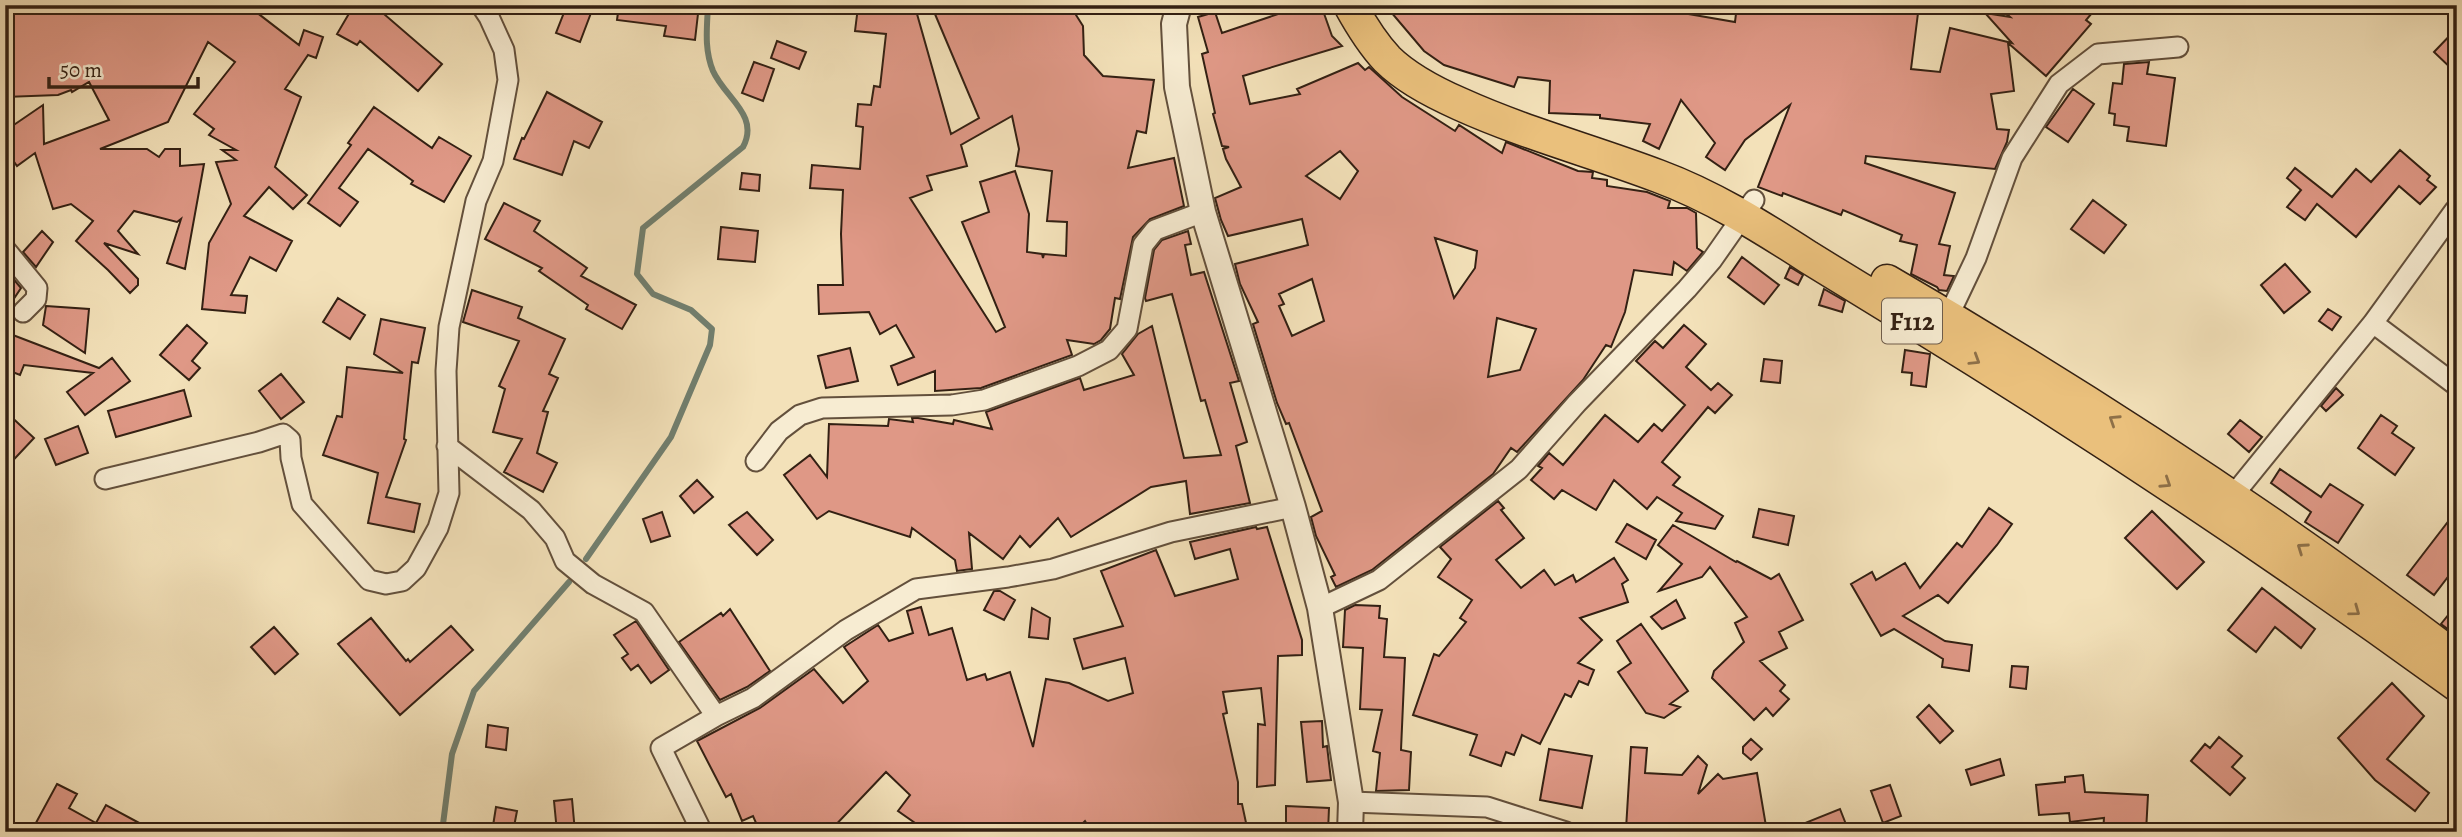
<svg xmlns="http://www.w3.org/2000/svg" width="2462" height="837" font-family="Alegreya,serif">
<rect width="100%" height="100%" fill="#f3e1b9"/>
<filter id="stains"><feTurbulence type="fractalNoise" baseFrequency=".00286" numOctaves="4"/><feColorMatrix values="0 0 0 0 .2 0 0 0 0 .09 0 0 0 0 .02 0 0 0 .5 -.17"/></filter>
<radialGradient id="worn" r=".72"><stop offset=".6" stop-color="#630" stop-opacity="0"/><stop offset="1" stop-color="#630" stop-opacity=".3"/></radialGradient>
<g fill="none" stroke-linecap="round" stroke-linejoin="round">
<path stroke="#717f6f" stroke-width="6" d="M586,559L671,437L710,345L712,329L691,310L653,294L637,274L643,228L743,147C760,115 725,98 713,71C704,49 707,28 708,5
M442,832L452,754L474,691L569,582"/>
</g>
<path fill="#df9886" stroke="#332013" stroke-width="2" fill-rule="evenodd" d="M5,5H247L299,45L304,30L323,37L316,58L308,55L285,89L301,97L275,167L307,195L293,209L269,187L244,216L292,241L276,271L250,257L231,295L247,296L245,313L202,309L209,243L231,204L216,162L236,160L222,150H236L209,135L214,129L194,114L235,62L208,42L168,122L100,149H147L159,157L165,149H180V166L204,164L185,269L167,263L181,219L177,222L134,211L118,231L138,254L104,243L138,279V285L130,293L108,270L76,241L93,221L71,204L53,209L35,153L17,166L5,149V131L43,105L44,144L109,120L89,82L72,92L71,90L58,95L5,97Z
M354,5H369L384,14L442,64L418,91L360,41L357,45L337,34Z
M567,5H594L580,42L556,33Z
M619,5H699L695,40L664,36L666,26L617,20Z
M950,5H1087L1076,15L1083,26L1084,55L1103,76L1154,80L1146,133L1137,131L1128,168L1174,158L1184,206L1150,219L1133,237L1120,299L1115,298L1110,329L1101,340L1094,344L1067,340L1072,355L981,388L935,391V371L898,385L891,366L914,357L896,325L880,334L869,312L819,314L818,285H843L841,234L843,190L810,188L812,165L860,169L863,127L856,126L858,104L871,105L874,86L880,87L886,34L855,31L858,7L917,14L951,134L979,118L932,7L949,8ZM1012,116L1019,149L1016,166L1052,171L1047,221L1067,222L1066,256L1044,254L1043,258L1042,254L1027,252L1029,214L1015,171L980,182L989,212L962,222L1005,327L996,332L910,198L932,190L927,176L967,166L961,145Z
M1289,5H1321L1332,36L1342,46L1243,76L1250,104L1300,94L1297,89L1358,63L1365,70L1369,67L1402,97L1455,131L1459,125L1502,153L1506,142L1578,171L1593,172L1592,178L1607,180V186L1647,192L1670,201L1668,208H1687L1696,213L1697,248L1703,252L1687,271L1674,262L1672,275L1634,270L1625,312L1611,347L1606,345L1583,380L1517,452L1511,448L1493,474L1372,570L1336,587L1331,577L1335,575L1316,536L1311,517L1322,511L1289,423L1286,424L1277,403L1253,324L1258,322L1240,284L1235,264L1308,245L1302,219L1228,236L1221,220L1215,198L1241,187L1226,159L1223,149L1229,147L1222,146L1213,114L1215,113L1202,54L1208,52L1198,17L1215,12L1222,33L1290,10ZM1340,151L1358,171L1340,199L1306,176ZM1435,238L1477,251L1475,268L1454,298ZM1312,279L1324,321L1292,336L1279,306L1284,304L1279,294ZM1497,318L1536,329L1520,370L1488,377Z
M1385,5H1682L1671,11L1735,22L1737,5H1919L1911,69L1940,72L1950,28L2012,43L1985,13L2010,17L1996,5H2083L2092,13L2086,20L2091,24L2046,76L2008,43L2014,91L1991,94L1997,129L2009,130L2007,142L1995,169L1866,156L1865,163L1955,193L1939,244L1950,246L1944,275L1954,276L1947,291L1939,290L1937,287L1911,274L1917,245L1900,241L1902,235L1843,210L1841,215L1783,193L1782,196L1758,187L1790,105L1745,140L1725,170L1706,157L1715,143L1681,100L1659,149L1643,141L1650,124L1600,118V115L1549,113L1550,81L1518,77L1514,87L1444,65L1424,51Z
M2457,28V74L2434,52Z
M777,41L806,52L799,69L771,58Z
M754,62L774,69L763,101L742,93Z
M2149,62L2147,74L2175,78L2166,146L2127,141L2129,127L2114,125L2115,114L2109,113L2113,83L2122,84L2124,64Z
M2073,89L2094,104L2068,142L2046,127Z
M547,92L602,122L589,148L574,141L562,175L514,159L522,138L524,139Z
M374,107L432,148L439,137L471,156L444,202L411,184L413,181L368,149L339,188L358,202L340,226L308,203L351,145L348,143Z
M2400,150L2430,176L2427,180L2436,187L2420,204L2399,186L2356,237L2317,204L2305,220L2287,207L2301,190L2287,178L2295,168L2332,197L2356,169L2371,182Z
M742,173L760,175L759,191L740,189Z
M2093,200L2126,225L2104,253L2071,229Z
M504,203L540,221L534,231L587,268L581,276L636,305L622,329L586,309L588,305L539,271L542,268L485,239Z
M721,227L758,231L755,262L718,259Z
M42,231L53,242L36,267L23,252Z
M1188,231L1191,244L1185,245L1191,275L1204,272L1239,381L1230,383L1247,442L1236,446L1250,503L1190,514L1186,481L1151,487L1071,537L1058,518L1030,547L1020,536L1003,559L969,533L972,569L957,571L955,560L912,528L910,537L829,511L817,519L784,475L810,455L827,477L829,424L888,426L889,419L913,422L912,418H918L953,424L954,420L992,429L986,412L1080,378L1084,390L1134,375L1122,354L1138,334L1152,326L1184,458L1221,455L1205,400L1201,401L1172,294L1146,301L1145,298L1154,250L1162,240Z
M1742,257L1779,285L1764,304L1728,277Z
M2285,264L2310,292L2284,313L2261,285Z
M1790,267L1803,275L1798,285L1785,278Z
M6,270L21,288L5,312V271Z
M1824,289L1845,301L1842,312L1819,305Z
M472,290L522,307L518,318L565,339L549,374L558,378L543,411L548,412L537,453L557,463L543,492L504,472L522,439L493,432L505,389L499,386L519,341L463,322Z
M338,298L365,315L350,339L323,322Z
M46,306L89,309L85,353L43,325Z
M2328,309L2341,317L2332,330L2319,321Z
M381,319L425,328L418,363L412,362L404,439L406,440L386,497L420,504L414,532L368,523L378,473L323,455L337,416L342,417L347,367L403,373L374,354Z
M187,325L207,343L192,361L200,368L189,380L160,355Z
M1684,325L1706,344L1686,367L1711,390L1718,383L1732,395L1715,413L1708,407L1662,462L1680,477L1673,485L1723,516L1715,529L1676,521L1682,513L1657,497L1647,509L1614,480L1596,510L1562,490L1554,499L1531,480L1542,468L1538,466L1549,453L1563,465L1605,415L1638,442L1654,424L1662,431L1685,405L1636,361L1655,341L1663,348Z
M5,332L99,368L112,358L130,381L85,415L67,392L93,373L24,365L20,375L5,369Z
M850,348L858,381L826,388L818,356Z
M1905,350L1930,354L1926,387L1911,385L1912,373L1902,372Z
M1764,359L1782,361L1780,383L1761,381Z
M281,374L304,402L281,419L259,391Z
M2336,388L2343,395L2326,411L2321,406Z
M184,390L191,416L116,437L108,411Z
M5,411L34,438L5,469Z
M2381,415L2397,426L2392,433L2414,448L2395,475L2358,448Z
M2240,420L2262,437L2249,452L2228,434Z
M78,426L88,453L56,465L45,439Z
M2280,469L2321,497L2330,484L2363,505L2338,543L2305,522L2311,512L2271,483Z
M697,480L713,497L694,513L680,496Z
M1498,501L1504,508L1501,510L1524,538L1496,560L1521,588L1544,570L1555,585L1573,575L1576,582L1614,558L1628,580L1622,584L1628,602L1580,618L1602,640L1578,663L1594,670L1588,685L1579,681L1571,697L1565,694L1540,744L1522,735L1514,755L1506,752L1501,766L1470,755L1477,735L1413,715L1434,654L1439,656L1466,622L1460,618L1472,600L1438,577L1451,559L1440,547Z
M1989,508L2012,524L1997,545L1948,603L1938,595L1903,616L1945,641L1972,645L1969,671L1942,667L1943,659L1894,629L1881,636L1851,584L1872,572L1876,580L1905,563L1920,588L1957,543L1962,547Z
M1759,509L1794,516L1788,545L1753,537Z
M2457,510V565L2434,595L2407,575Z
M2152,511L2204,562L2177,589L2125,538Z
M662,512L670,536L651,542L643,519Z
M747,512L773,540L757,555L729,525Z
M1627,524L1656,540L1646,559L1616,542Z
M1673,525L1736,562L1737,561L1771,579L1779,574L1803,620L1779,632L1787,648L1760,661L1785,685L1780,691L1789,699L1773,716L1766,708L1754,720L1712,678L1714,671L1744,642L1735,623L1747,617L1710,567L1702,577L1659,591L1682,564L1658,545Z
M1256,527L1257,529L1267,527L1302,640V655L1278,656L1275,785L1257,787L1258,724L1265,725L1261,688L1223,692L1227,713L1223,714L1238,782V804H1242L1248,832H1092L1085,821L1074,832H928L898,811L910,795L886,772L829,832H760L753,816L742,821L731,794L726,797L697,741L760,708L814,669L843,703L868,681L844,647L878,625L889,641L913,633L907,611L921,607L929,635L952,628L967,680L985,674L987,680L1010,672L1033,747L1046,679L1069,683L1108,701L1133,693L1125,658L1083,669L1074,639L1123,626L1101,571L1156,550L1175,596L1238,579L1230,549L1195,559L1190,542Z
M2262,588L2315,629L2301,648L2275,627L2256,652L2228,630Z
M994,591H1000L1015,600L1004,620L984,610Z
M1676,600L1685,618L1662,629L1651,617Z
M2457,604V636L2441,624Z
M1355,605L1380,606L1379,618L1387,619L1384,657L1405,658L1401,750L1411,752L1409,790L1376,791L1380,753L1373,751L1382,710L1360,709L1363,648L1343,647L1345,610Z
M1032,608L1050,618L1048,639L1029,637Z
M730,609L770,671L747,687L720,700L679,642L721,613L723,616Z
M371,618L406,661L408,659L410,662L451,626L473,650L400,715L338,644Z
M636,621L669,670L651,683L638,665L631,670L622,658L628,654L614,635Z
M1641,624L1688,691L1670,704L1680,707L1664,718L1646,713L1618,672L1631,663L1617,641Z
M274,627L298,654L275,674L251,647Z
M2012,666L2028,667L2026,689L2010,687Z
M2392,683L2424,716L2387,759L2429,793L2415,811L2375,780L2338,738Z
M1929,705L1953,731L1940,743L1917,717Z
M1322,721L1323,747L1327,746L1331,780L1307,782L1301,722Z
M488,725L508,728L506,750L486,747Z
M2219,737L2242,756L2232,767L2245,778L2230,795L2191,761L2205,744L2210,748Z
M1751,739L1762,749L1751,760L1743,753V747Z
M1631,747L1647,748L1645,773L1682,775L1698,756L1707,765L1698,794L1718,774L1723,779L1757,773L1767,832H1670L1626,829Z
M1549,749L1592,756L1582,808L1540,800Z
M2000,759L2004,775L1971,785L1966,770Z
M2083,775L2085,792L2148,795L2146,832H2103L2104,818L2070,822L2069,813L2039,815L2036,785L2065,782V777Z
M57,784L77,794L69,808L96,823L106,805L156,832H31Z
M1890,785L1901,816L1883,823L1871,791Z
M572,799L575,832H557L554,801Z
M1286,806L1329,808L1328,832L1286,831Z
M496,807L517,811L513,832H492Z
M1840,809L1849,832H1786L1785,831Z"/>
<g fill="none" stroke-linecap="round" stroke-linejoin="round">
<defs>
<path id="minor" d="M5,249L37,288L36,299L23,312
M1948,317L1976,258L2012,158L2059,84L2098,54L2178,47
M2373,323L2457,386
M447,446L531,510L555,538L565,561L593,584L644,612L716,716
M756,461L779,431L800,415L822,408L952,405L984,400L1078,366L1109,350L1127,329L1143,245L1155,230L1203,212
M105,479L259,442L283,434L290,440L291,458L302,504L369,580L386,584L402,581L416,568L438,528L449,493L446,371L449,327L476,201L493,161L508,80L504,50L489,17L481,5
M2231,498L2373,323L2455,210L2457,211
M1320,608L1379,580L1519,469L1577,403L1687,289L1712,260L1754,200
M1351,802L1487,807L1566,832
M702,832L661,748L716,716L753,698L846,630L916,589L1008,577L1053,569L1171,532L1293,507"/>
<path id="tertiary" d="M1179,5L1174,24L1177,87L1203,212L1293,507L1320,608L1351,802L1350,832"/>
<path id="primary" d="M1350,5C1361,25 1372,43 1387,59C1407,79 1435,93 1460,104C1524,133 1592,151 1658,176C1712,196 1760,226 1808,257C1842,278 1875,298 1909,319C2096,434 2279,556 2457,685
M1887,281C2082,394 2276,521 2456,658"/>
</defs>
<use href="#minor" stroke="#63503c" stroke-width="23"/>
<use href="#tertiary" stroke="#63503c" stroke-width="28"/>
<use href="#primary" stroke="#332013" stroke-width="35"/>
<use href="#minor" stroke="#f7ecd2" stroke-width="19"/>
<use href="#tertiary" stroke="#f7ecd2" stroke-width="24"/>
<use href="#primary" stroke="#eac07c" stroke-width="32"/>
</g>
<defs><path id="oneway-chevron" d="M-2-3.5L2.5 0L-2 3.5" fill="none" stroke-width="1.6" stroke-linecap="round" stroke-linejoin="round" transform="scale(1.75)"/></defs>
<g stroke="#8e7048">
<use href="#oneway-chevron" transform="translate(1975 360) rotate(32)"/>
<use href="#oneway-chevron" transform="translate(2114 420) rotate(-147)"/>
<use href="#oneway-chevron" transform="translate(2166 483) rotate(33)"/>
<use href="#oneway-chevron" transform="translate(2302 548) rotate(-145)"/>
<use href="#oneway-chevron" transform="translate(2355 611) rotate(36)"/>
</g>
<g text-anchor="middle" stroke-width="5" stroke-linejoin="round" paint-order="stroke">
<rect fill="#f7ecd2" stroke="#6e5d4c" stroke-width="2" x="1882" y="298.5" width="60" height="45" rx="5"/>
<g font-size="26" font-weight="bold" fill="#332013">
<text x="1912" y="330">F112</text>
</g>
</g>
<rect width="2462" height="837" fill="none" stroke="#f3e1b9" stroke-width="28"/>
<rect x="7" y="7" width="2448" height="823" fill="none" stroke="#332013" stroke-width="3.5"/>
<rect x="14" y="14" width="2434" height="809" fill="none" stroke="#332013" stroke-width="2"/>
<path d="M49 77v10h149v-10" fill="none" stroke="#332013" stroke-width="3.5"/>
<text x="60" y="77" font-size="21" fill="#332013" stroke="#f7ecd2" stroke-width="5" paint-order="stroke">50 m</text>
<rect width="100%" height="100%" filter="url(#stains)"/>
<rect width="100%" height="100%" fill="url(#worn)"/>
</svg>
